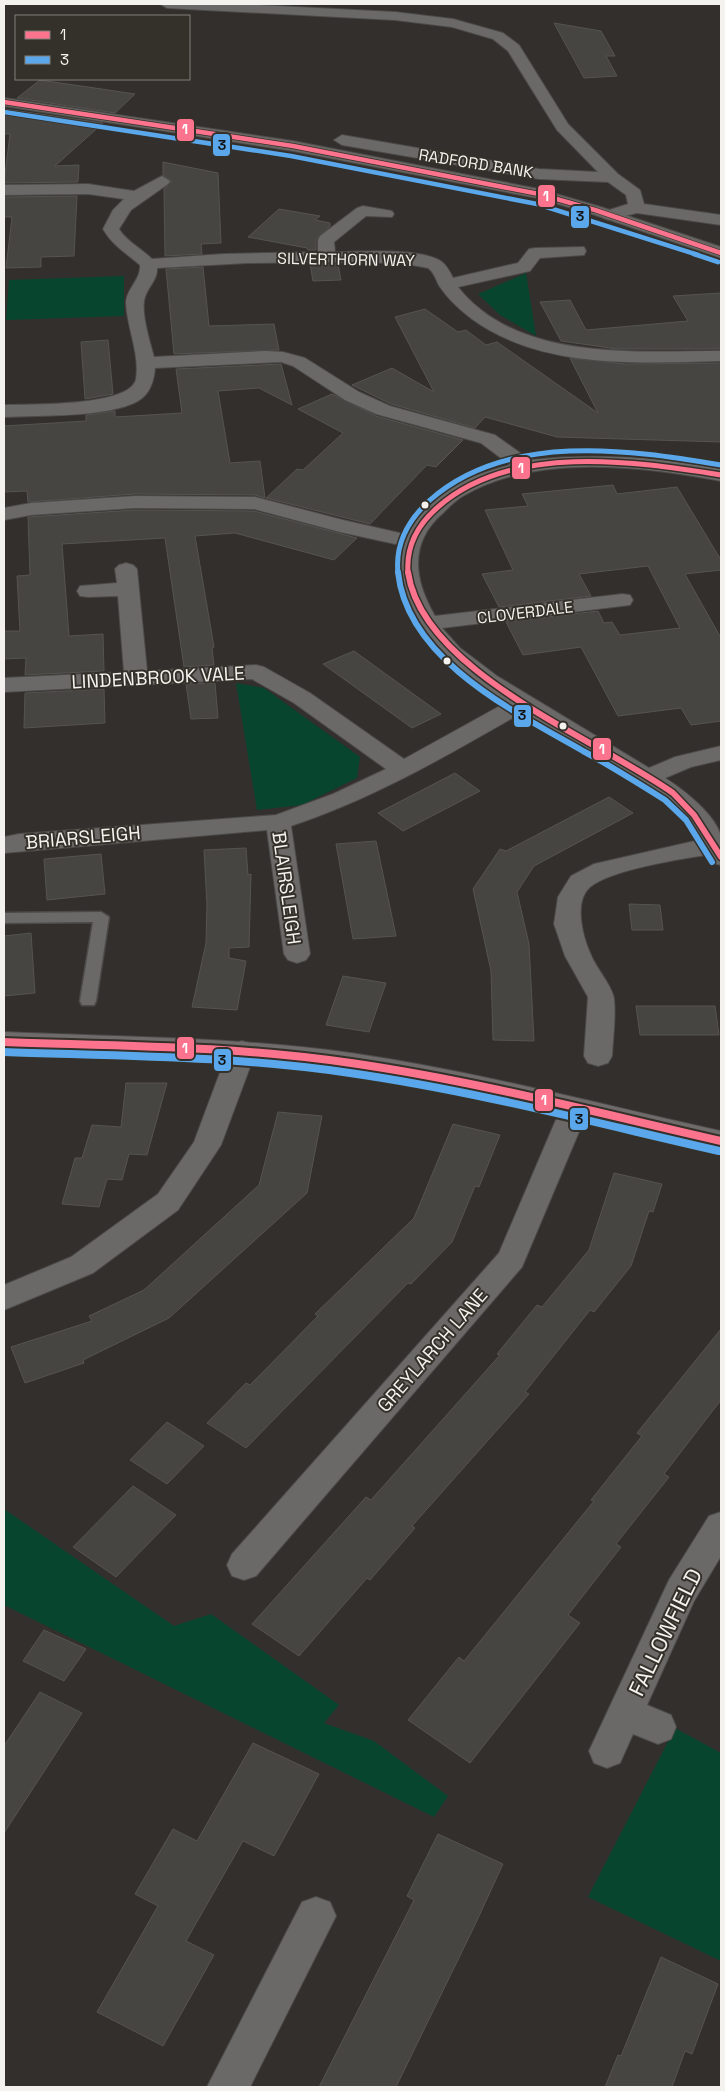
<svg xmlns="http://www.w3.org/2000/svg" width="725" height="2091" font-family="'Space Grotesk',sans-serif">
<rect width="100%" height="100%" fill="#322f2c"/>
<path fill="#07452f" d="M526,273L536,336L500,315L478,294Z
M124,276V316L6,320L9,280Z
M236,683L264,688L360,757L357,778L302,805L257,810Z
M4,1509L174,1626L211,1614L339,1705L324,1723L374,1741L448,1796L434,1817L4,1605Z
M675,1728L721,1753V1961L588,1897Z"/>
<path fill="#474542" stroke="#565451" d="M554,23L601,31L615,56H606L617,76L584,78Z
M40,80L88,87L135,94L115,113L17,98Z
M4,109L103,123L55,166L79,165L78,182L4,183L10,134H4Z
M163,162L218,173L221,243L201,244L202,254L165,256L164,189L172,181L163,175Z
M77,196L74,256L41,257V267L6,268L12,217H4V197Z
M279,209L320,216L315,220L330,223V226L316,239V250H308L307,248L248,237Z
M310,264H338L341,280L313,281Z
M203,267L209,326L274,324L279,350L174,354L166,269Z
M721,293V349H617L561,341L540,302L570,300L586,330L688,321L673,296Z
M425,309L458,332L466,330L486,345L497,342L598,413L570,358L625,364L721,363V442L557,437L485,417L475,428L391,404L352,385L392,368L434,392L395,317Z
M108,340L113,394L85,399L81,342Z
M281,364L292,405L259,388L218,391L230,463L260,461L265,498L255,495L135,494L28,502L27,491L4,492V426L86,421V415L115,411V417L182,413L176,369Z
M332,394L376,416L463,440L436,467L427,465L370,524L266,498L297,469L303,470L343,433L298,409Z
M613,485L617,494L677,487L721,560V570L685,574L721,638V721L691,725L681,708L618,716L581,647L523,655L506,622L598,611L604,623L612,622L620,635L680,628L648,566L579,574L591,596L499,607L482,574L513,570L485,510L528,506L522,494Z
M135,510L254,511L357,538L334,560L235,533L195,536L214,647L212,648L214,665L184,667L165,538L62,544L69,636L103,634L104,671L25,675L26,658L4,659V631H20L17,576L30,575L28,517Z
M354,651L441,714L412,728L323,664Z
M215,683L218,718L191,719L186,684Z
M104,689L105,723L24,728L25,693Z
M455,773L480,791L403,831L378,813Z
M609,797L633,813L534,866L517,892L529,944L534,1041L493,1040L491,971L473,889L500,849L506,851Z
M376,841L396,936L353,939L336,844Z
M246,848L248,875L251,874L249,947L229,948V958L246,961L237,1010L192,1007L206,943L207,905L204,850Z
M101,854L105,894L47,900L44,859Z
M629,904L660,905L663,930H632Z
M31,933L35,993L4,996V936Z
M343,976L386,983L369,1032L326,1025Z
M636,1006H715L719,1035H640Z
M126,1083H167L147,1155L129,1154L122,1180L107,1179L99,1207L62,1204L75,1158H82L92,1125L121,1127Z
M278,1112L322,1116L307,1193L169,1318L83,1360L84,1363L25,1383L11,1347L92,1321L89,1316L144,1290L259,1185Z
M453,1124L500,1135L479,1187L475,1186L452,1242L411,1284L408,1283L246,1448L207,1423L246,1383L250,1385L318,1316L315,1314L414,1218Z
M614,1173L662,1184L653,1212L649,1211L631,1266L594,1312L590,1310L525,1392L529,1394L412,1526L415,1528L370,1580L367,1578L299,1656L252,1624L366,1497L371,1500L500,1355L497,1354L537,1305L542,1307L589,1250Z
M721,1329V1400L664,1474L669,1477L616,1544L621,1547L568,1615L580,1623L470,1763L408,1720L459,1657L464,1661L594,1501L591,1500L642,1436L637,1433Z
M167,1422L204,1446L167,1484L130,1460Z
M133,1486L176,1515L116,1577L73,1547Z
M44,1630L86,1649L64,1681L23,1661Z
M40,1692L82,1713L4,1833V1746Z
M253,1743L319,1774L274,1856L243,1841L186,1941L214,1955L163,2046L97,2012L158,1906L135,1894L173,1829L197,1841Z
M438,1834L503,1864L473,1929L396,2087H319L414,1900L407,1896Z
M661,1957L718,1984L692,2054L685,2051L672,2087H605L618,2055L621,2056Z"/>
<g fill="none" stroke-linecap="round" stroke-linejoin="round">
<defs>
<path id="lane" d="M101,912L109,917L96,1001L94,1005H82L80,1001L93,922L4,923V913Z"/>
<path id="street" d="M160,4H240L395,12L453,19L503,33L519,45L568,124L618,174L640,190L644,204L721,215V225L637,213L609,220L603,218L601,215L603,212L628,204L626,195L608,182L539,179L342,145L334,140L342,135L539,169L598,172L557,130L508,51L493,39L452,27L395,20L167,8Z
M162,176L170,181L168,184L131,210L119,229C127,242 141,248 152,259L223,254L318,252V240L320,236L357,208L363,206L392,211L394,214L392,217L366,216L334,242L335,252C360,252 422,247 442,262C447,266 450,272 453,278L518,263L529,249L535,248L584,247L586,251L584,255L540,258L530,271L458,287C517,362 637,351 721,351V361C640,363 542,370 472,319C460,310 449,300 440,287C436,281 435,273 428,268L401,263L323,262L248,263L157,268C158,279 148,287 145,297C140,311 150,342 154,357L265,351L283,352L305,358L359,392L390,406L495,435L530,460C595,453 657,457 721,469V481C642,466 536,453 463,496C456,500 449,507 443,513C408,543 414,580 435,616L622,594L630,595L633,600L630,605L622,606L442,628L460,648L497,676L649,768L675,757L721,746V760L691,767L665,778C683,789 717,816 721,837C723,846 721,856 721,865L712,863L707,855C679,859 611,870 590,887C573,902 583,938 591,955C596,968 613,987 614,999C616,1017 613,1038 612,1056L608,1063L598,1066L588,1063L584,1056L588,997L565,956L554,924L558,897L571,876L594,864L699,840L690,825L664,798L523,712C448,755 373,799 291,826L310,954L306,960L297,963L288,960L284,954L267,830L4,853V837L19,834L276,815L333,794L386,769L294,703L252,679L4,692V678L124,672L118,596L88,597L80,596L77,591L80,586L117,583L115,569L119,565L126,563L133,565L137,569L147,671L256,665L264,667L310,693L404,759L507,702C466,677 431,651 409,608C404,598 398,587 396,575C395,566 398,554 400,545L340,532L254,509L135,508L31,515L4,520V508L31,503L135,496L255,497L343,520L404,534C428,493 467,476 510,465L481,443L376,414L345,400L293,366L281,362L155,368C154,381 150,394 138,401C107,418 40,415 4,417V405C28,404 131,407 136,379C140,354 127,328 126,303C126,289 141,280 140,265C125,252 113,246 103,229L113,210L124,199L88,194L4,195V185L88,184L134,191Z
M242,1041L252,1044L256,1051L221,1145L178,1210L93,1273L4,1310V1285L71,1257L158,1194L194,1142L228,1051L232,1044Z
M575,1098L585,1101L589,1108L522,1267L256,1576L244,1580L232,1576L227,1565L232,1554L499,1253L561,1108L565,1101Z
M721,1512V1556L694,1601L647,1705L671,1715L676,1727L671,1739L658,1744L633,1734L620,1763L607,1768L594,1763L589,1751L669,1580L709,1516Z
M316,1897L330,1902L336,1916L250,2087H207L302,1902Z"/>
<path id="secondary" d="M4,1032C120,1037 236,1037 351,1053C475,1071 598,1104 721,1131V1151C597,1128 476,1092 351,1073C237,1056 120,1056 4,1052Z"/>
<path id="highway" d="M4,98L293,141L539,189L601,207L721,247V258L589,213L537,198L293,151L4,106Z"/>
</defs>
<use href="#lane" stroke="#4c4a48" stroke-width="3"/>
<use href="#street" stroke="#4c4a48" stroke-width="2"/>
<use href="#secondary" stroke="#4c4a48" stroke-width="2"/>
<use href="#highway" stroke="#4c4a48" stroke-width="2"/>
<use href="#lane" fill="#6a6968" fill-rule="evenodd"/>
<use href="#street" fill="#6a6968" fill-rule="evenodd"/>
<use href="#secondary" fill="#6e6b6a" fill-rule="evenodd"/>
<use href="#highway" fill="#696664" fill-rule="evenodd"/>
<defs>
<path id="bus-1-far3" d="M4,102L293,146L539,194L595,210L721,253"/>
<path id="bus-1-far2" d="M408,573C406,546 417,525 438,507C511,443 633,461 721,475"/>
<path id="bus-1-far1" d="M408,572C422,672 597,739 673,793L694,815L721,857"/>
<path id="bus-1" d="M4,1042C120,1046 236,1046 351,1063C476,1081 598,1113 721,1141"/>
<path id="bus-2-far3" d="M4,112L291,156L537,204L698,255"/>
<path id="bus-2-far2" d="M694,254L718,262
M398,573C395,544 408,520 430,500C507,432 628,449 721,465"/>
<path id="bus-2-far1" d="M398,572C407,660 515,712 583,751C611,766 638,783 665,800L686,820L712,862"/>
<path id="bus-2" d="M4,1052C119,1056 236,1056 350,1073C475,1091 596,1123 719,1151"/>
</defs>
<use href="#bus-1-far3" stroke="#34302a" stroke-width="6"/>
<use href="#bus-1-far2" stroke="#34302a" stroke-width="8"/>
<use href="#bus-1-far1" stroke="#34302a" stroke-width="9"/>
<use href="#bus-1" stroke="#34302a" stroke-width="12"/>
<use href="#bus-2-far3" stroke="#34302a" stroke-width="6"/>
<use href="#bus-2-far2" stroke="#34302a" stroke-width="8"/>
<use href="#bus-2-far1" stroke="#34302a" stroke-width="9"/>
<use href="#bus-2" stroke="#34302a" stroke-width="12"/>
<use href="#bus-1-far3" stroke="#fc738d" stroke-width="4.5"/>
<use href="#bus-1-far2" stroke="#fc738d" stroke-width="5"/>
<use href="#bus-1-far1" stroke="#fc738d" stroke-width="6"/>
<use href="#bus-1" stroke="#fc738d" stroke-width="8"/>
<use href="#bus-2-far3" stroke="#5aa8eb" stroke-width="4.5"/>
<use href="#bus-2-far2" stroke="#5aa8eb" stroke-width="5"/>
<use href="#bus-2-far1" stroke="#5aa8eb" stroke-width="6"/>
<use href="#bus-2" stroke="#5aa8eb" stroke-width="8"/>
</g>
<g fill="#f4f2ee" stroke="#34302a" stroke-width="2">
<circle cx="425" cy="505" r="4.5"/>
<circle cx="447" cy="661" r="4.5"/>
<circle cx="563" cy="726" r="4.5"/>
</g>
<g text-anchor="middle" stroke-width="4" stroke-linejoin="round" paint-order="stroke">
<g font-size="16" fill="#f4f2ee" stroke="#34302a">
<text transform="translate(476 163) rotate(9)" y="6">RADFORD BANK</text>
<text transform="translate(346 259) rotate(1)" y="6">SILVERTHORN WAY</text>
<text transform="translate(525 612) rotate(-7)" y="6">CLOVERDALE</text>
</g>
<g font-size="19" fill="#f4f2ee" stroke="#34302a">
<text transform="translate(158 677) rotate(-3)" y="7">LINDENBROOK VALE</text>
<text transform="translate(83 837) rotate(-5)" y="7">BRIARSLEIGH</text>
<text transform="translate(287 888) rotate(82)" y="7">BLAIRSLEIGH</text>
<text transform="translate(432 1350) rotate(-49)" y="7">GREYLARCH LANE</text>
</g>
<g font-size="22" fill="#f4f2ee" stroke="#34302a">
<text transform="translate(665 1632) rotate(-64)" y="8">FALLOWFIELD</text>
</g>
</g>
<g stroke="#34302a" stroke-width="2">
<rect x="176" y="118" width="19" height="24" rx="5" fill="#fc738d"/>
<rect x="212" y="133" width="19" height="24" rx="5" fill="#5aa8eb"/>
<rect x="537" y="184" width="19" height="24" rx="5" fill="#fc738d"/>
<rect x="570" y="205" width="20" height="24" rx="5" fill="#5aa8eb"/>
<rect x="511" y="456" width="20" height="24" rx="5" fill="#fc738d"/>
<rect x="513" y="704" width="19" height="24" rx="5" fill="#5aa8eb"/>
<rect x="592" y="737" width="20" height="24" rx="5" fill="#fc738d"/>
<rect x="176" y="1036" width="19" height="24" rx="5" fill="#fc738d"/>
<rect x="213" y="1048" width="19" height="24" rx="5" fill="#5aa8eb"/>
<rect x="534" y="1088" width="20" height="24" rx="5" fill="#fc738d"/>
<rect x="569" y="1107" width="20" height="24" rx="5" fill="#5aa8eb"/>
</g>
<g font-size="14" text-anchor="middle" font-weight="bold" fill="#fff">
<text x="185" y="134">1</text>
<text x="546" y="201">1</text>
<text x="521" y="473">1</text>
<text x="602" y="754">1</text>
<text x="185" y="1053">1</text>
<text x="544" y="1105">1</text>
</g>
<g font-size="14" text-anchor="middle" font-weight="bold" fill="#111">
<text x="222" y="150">3</text>
<text x="580" y="221">3</text>
<text x="522" y="720">3</text>
<text x="222" y="1065">3</text>
<text x="579" y="1124">3</text>
</g>
<rect width="725" height="2091" fill="none" stroke="#f4f2ee" stroke-width="10"/>
<rect x="15" y="15" width="175" height="65" fill="#34302a" stroke="#817e78"/>
<rect x="25" y="31" width="25" height="8" fill="#fc738d" stroke="#817e78"/>
<text x="60" y="40" font-size="15" fill="#f4f2ee">1</text>
<rect x="25" y="56" width="25" height="8" fill="#5aa8eb" stroke="#817e78"/>
<text x="60" y="65" font-size="15" fill="#f4f2ee">3</text>
</svg>
